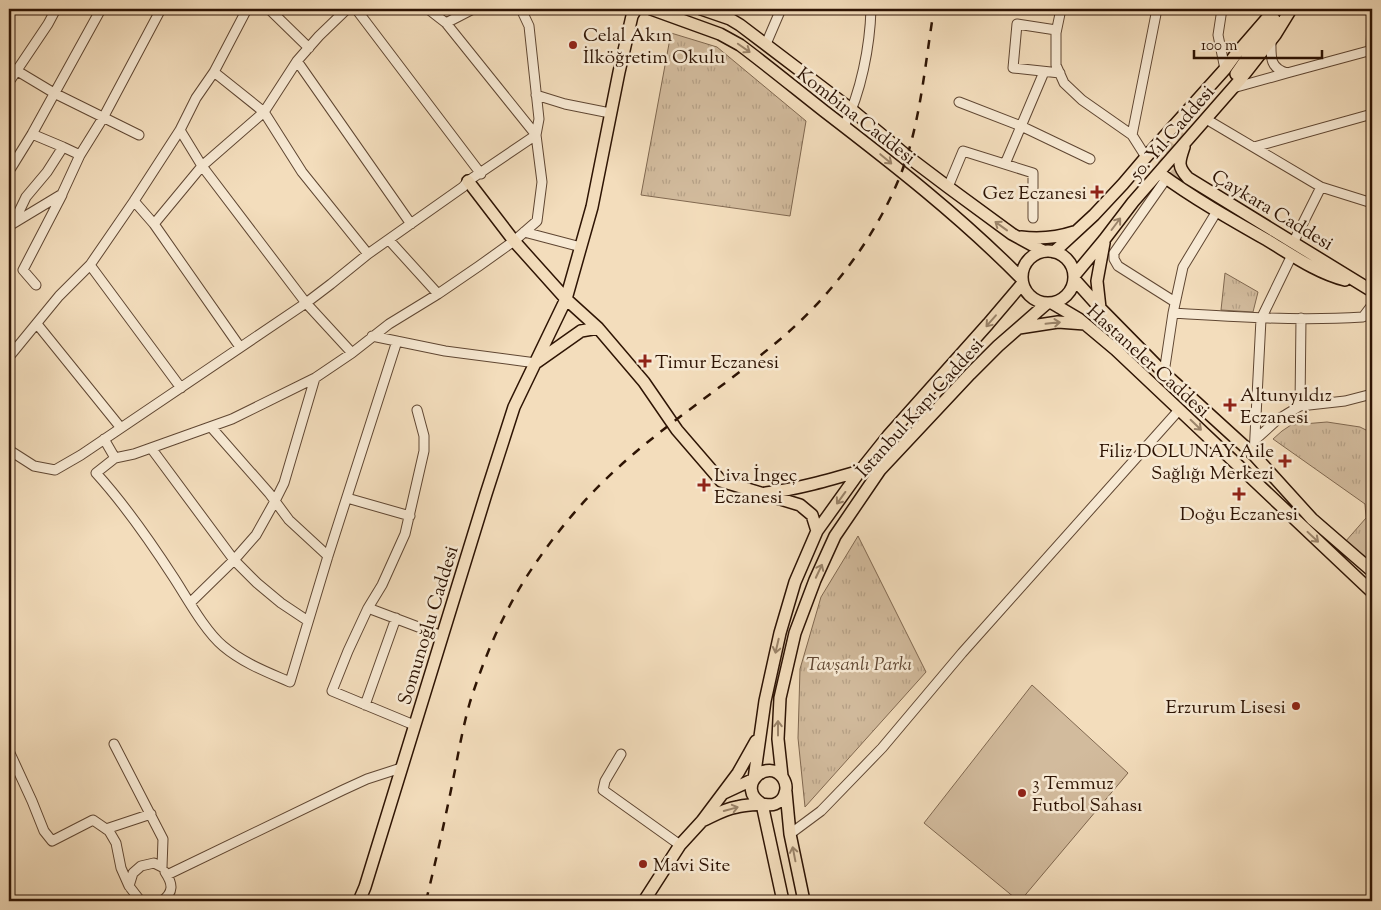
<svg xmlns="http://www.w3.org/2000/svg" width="1381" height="910" font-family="'Sorts Mill Goudy',serif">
<defs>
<pattern id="grass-tufts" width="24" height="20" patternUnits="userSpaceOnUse" patternTransform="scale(1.25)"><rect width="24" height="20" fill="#d2bb9d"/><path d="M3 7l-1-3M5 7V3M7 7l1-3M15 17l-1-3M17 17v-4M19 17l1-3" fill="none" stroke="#b5a086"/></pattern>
</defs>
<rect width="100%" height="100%" fill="#f3ddbc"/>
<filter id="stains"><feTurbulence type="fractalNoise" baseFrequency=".004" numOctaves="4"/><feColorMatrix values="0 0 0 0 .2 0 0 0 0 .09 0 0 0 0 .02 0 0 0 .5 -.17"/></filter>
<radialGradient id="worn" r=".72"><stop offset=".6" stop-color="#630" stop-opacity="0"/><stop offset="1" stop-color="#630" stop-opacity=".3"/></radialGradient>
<path fill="url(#grass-tufts)" stroke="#806850" d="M671,33L717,47L806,121L790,216L641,195Z
M1225,273L1258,292L1253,312L1221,310Z
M1327,422L1360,427L1372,433V566L1345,542L1366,518L1365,504L1273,439L1282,431L1291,425Z
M858,536L926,672L805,807L798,738L800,669L821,597Z"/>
<path fill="#d2bb9d" stroke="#806850" d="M1032,685L1128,773L1021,900L1015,898L924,823Z"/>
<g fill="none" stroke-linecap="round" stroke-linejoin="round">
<path stroke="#ccb597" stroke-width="11" stroke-dasharray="11 5.5" stroke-linecap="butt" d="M1178,180C1173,176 1166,171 1164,164C1162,155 1178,141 1183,133"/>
<defs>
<path id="minor" d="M269,9L309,48
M347,9L319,36L297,61L264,112L302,172L368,254
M356,9L481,174
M1061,9L1056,33V65L1064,83L1082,100L1132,135L1146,157
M1222,9L1218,35L1225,69
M446,23L473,9
M1056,30L1017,24L1013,68L1060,73
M766,44L781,9
M1372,54L1371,50L1372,20
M297,61L411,224
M9,66L54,93L139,135
M1287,73L1372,50
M9,82L48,24L56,9
M1233,88L1287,73C1269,68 1271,56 1271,40
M536,95L565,104L610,113
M959,102L1021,126L1090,159
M1206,119L1321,187L1372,203
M844,126C861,93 870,46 871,9
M180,130L202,166L306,303L352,353
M32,134L63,147L80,155
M1132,135L1157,9
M1254,147L1372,114
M1005,164L1044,72
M9,167L11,168L32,134L101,9
M1166,179L1114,253V259L1118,266L1175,302
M948,187L963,151L1033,173V218
M134,201L154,224L240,347
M14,222L26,197L47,172L63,147
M154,224L202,166L264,112L214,72
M9,226L62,194L80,155L103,118L161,9
M524,232L581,247
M389,240L438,294
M1293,243L1321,187
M90,265L181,388
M36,285L23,270L62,195
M1173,313C1236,317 1299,321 1363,317L1372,305
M37,324L121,428
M372,336L445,351L536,363
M9,357L59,296L90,265L134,201L180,130L196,98L214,72L247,9
M1164,373L1173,313L1183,267L1217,211
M315,378L352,353L389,324L438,294L479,266L514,241L537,221L542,182L536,135L446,23L428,9
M1300,406L1301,318
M211,427L269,493L289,520L328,556
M104,439L115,458L134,454L232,419L315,378L284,483L275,501L256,535L234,560L190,603
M1255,440L1277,420L1300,406L1345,401L1372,394
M151,448L234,560L257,583L281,603L308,621
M9,450L34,466L55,470L81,455L306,303L331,284L368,254L463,187L468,181L536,135L539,119L529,26L521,9
M1254,455L1261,319L1292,255
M115,458L96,473C126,506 150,541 174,578C187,598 205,631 223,646C243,663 267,672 290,682L328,556L397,341
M347,498L410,516
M368,608L442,636
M365,705L396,618
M414,725L332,691L348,651L368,608L382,585L405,534L424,451V436L417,410
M9,751L32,801L44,831L52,841L93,820L109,831L116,843L121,868L129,886L133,873L141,866L154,863L162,867L163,839L114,744
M621,754L605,781L603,790L680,845
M106,829L151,814
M790,834L821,811L882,748L962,653L1179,410
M167,875L343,790L367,779L401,768
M129,886L139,899L147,901
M162,901C174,892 173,884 165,872"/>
<path id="major" d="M651,9L720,34L740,45C768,66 796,89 824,111C893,164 961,217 1022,279
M701,9L730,19L740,25L852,110L907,156L948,187L1012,234L1043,251
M1236,74L1274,19
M1184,147C1179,162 1177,166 1188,178L1372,291
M1159,173C1193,198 1230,219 1267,240C1292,255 1317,273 1345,280
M468,181L514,241L566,299L598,328L644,382L677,430L721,481L800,505L812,515L817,531
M1021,237C1039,239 1056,238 1074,232
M1022 277a26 26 0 1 1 52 0a26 26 0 1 1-52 0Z
M1054,252L1094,215L1123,184L1146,157L1225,69L1236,54L1275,9
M1074,276L1104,240L1133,202L1239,81L1275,35L1291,9
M1074,279L1100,308L1164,373L1254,455L1312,519L1372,571
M1052,303L1079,319L1116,350L1372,592
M1100,308L1097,281L1104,243
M1019,328L1058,322L1085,324
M537,362L581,331L598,328
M766,493C798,489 829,480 860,471
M782,776L778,739L780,698L795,633L815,580L835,536L880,470L970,374L998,346L1046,304
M786,792L790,834L804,901
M724,793L754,779L765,701L780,633L795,582L817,531L860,471L888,436L988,324L1022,284
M702,821C713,816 724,809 737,807C744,805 753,805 760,804C765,804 770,806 775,804C780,802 784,798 785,793C787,788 786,783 783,778C768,756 734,787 762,804L783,901
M359,901L365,887L486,494L514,407L566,299L592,207L619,72L632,16L636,9
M644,901L680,845L702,821L738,773L756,741"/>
</defs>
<use href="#minor" stroke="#5f4632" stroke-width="11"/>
<use href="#major" stroke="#2e1404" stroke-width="14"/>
<use href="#minor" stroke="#f7e9d3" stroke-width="9"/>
<use href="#major" stroke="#f3ddbc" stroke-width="11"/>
<path stroke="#2e1404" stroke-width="2.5" stroke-dasharray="9 9" stroke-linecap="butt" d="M426,901C437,856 447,811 456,765C460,744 464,723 470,702C485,655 505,608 533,567C554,536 578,506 605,480C656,430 717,392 772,346C827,302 877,237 902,171C921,120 925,63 934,9"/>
</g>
<defs><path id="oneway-shaft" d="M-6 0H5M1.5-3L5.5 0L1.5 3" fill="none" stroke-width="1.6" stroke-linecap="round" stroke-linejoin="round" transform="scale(1.25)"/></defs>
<g stroke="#9a8369">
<use href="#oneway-shaft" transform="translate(744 48) rotate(35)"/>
<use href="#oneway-shaft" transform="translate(886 159) rotate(40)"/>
<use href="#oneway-shaft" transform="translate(1116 224) rotate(-53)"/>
<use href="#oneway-shaft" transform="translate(1001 226) rotate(-144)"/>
<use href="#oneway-shaft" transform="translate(991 321) rotate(131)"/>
<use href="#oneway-shaft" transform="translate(1053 323) rotate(-6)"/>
<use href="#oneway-shaft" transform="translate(1196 425) rotate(44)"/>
<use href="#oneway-shaft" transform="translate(841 498) rotate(126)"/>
<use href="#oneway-shaft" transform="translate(1313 537) rotate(43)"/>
<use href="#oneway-shaft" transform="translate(819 571) rotate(-65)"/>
<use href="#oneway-shaft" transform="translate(777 646) rotate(103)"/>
<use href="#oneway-shaft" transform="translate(778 728) rotate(-90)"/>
<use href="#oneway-shaft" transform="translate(731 809) rotate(-15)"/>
<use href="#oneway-shaft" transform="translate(794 854) rotate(-101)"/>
</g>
<g fill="#8f2418" stroke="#f7e9d3" stroke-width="2">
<circle cx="573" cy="45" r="5"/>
<path d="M1094.5 184.5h5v5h5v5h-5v5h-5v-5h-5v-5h5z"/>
<path d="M642.5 353.5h5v5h5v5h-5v5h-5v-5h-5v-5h5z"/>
<path d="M1227.5 397.5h5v5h5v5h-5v5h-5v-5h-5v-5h5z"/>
<path d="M1282.5 453.5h5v5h5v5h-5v5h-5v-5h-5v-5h5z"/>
<path d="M701.5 477.5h5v5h5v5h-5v5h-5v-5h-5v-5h5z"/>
<path d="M1236.5 486.5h5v5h5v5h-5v5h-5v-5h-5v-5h5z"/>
<circle cx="1296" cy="706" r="5"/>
<circle cx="1022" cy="793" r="5"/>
<circle cx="643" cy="864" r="5"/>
</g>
<g text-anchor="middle" stroke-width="5" stroke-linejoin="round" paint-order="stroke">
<g font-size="19" fill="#2e1404" stroke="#f7e9d3" text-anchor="start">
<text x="583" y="41">Celal Akın<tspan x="583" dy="22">İlköğretim Okulu</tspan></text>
<text x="1087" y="199" text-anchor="end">Gez Eczanesi</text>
<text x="655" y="368">Timur Eczanesi</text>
<text x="1240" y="401">Altunyıldız<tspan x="1240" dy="22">Eczanesi</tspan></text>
<text x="1274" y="457" text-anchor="end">Filiz DOLUNAY Aile<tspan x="1274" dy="22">Sağlığı Merkezi</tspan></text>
<text x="714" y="481">Liva İngeç<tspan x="714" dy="22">Eczanesi</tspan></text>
<text x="1239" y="520" text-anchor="middle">Doğu Eczanesi</text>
<text x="1286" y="713" text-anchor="end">Erzurum Lisesi</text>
<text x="1032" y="789">3 Temmuz<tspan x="1032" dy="22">Futbol Sahası</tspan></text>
<text x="653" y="871">Mavi Site</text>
</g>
<g font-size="19" fill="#2e1404" stroke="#f7e9d3">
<text transform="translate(857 115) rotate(38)" y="7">Kombina Caddesi</text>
<text transform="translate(1171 132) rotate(-49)" y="7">50. Yıl Caddesi</text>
<text transform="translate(1273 209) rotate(31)" y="7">Çaykara Caddesi</text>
<text transform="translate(1149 360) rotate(42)" y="7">Hastaneler Caddesi</text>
<text transform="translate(919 407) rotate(-48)" y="7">İstanbul Kapı Caddesi</text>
<text transform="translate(427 625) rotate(-73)" y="7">Somunoğlu Caddesi</text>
</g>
<g font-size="19" font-style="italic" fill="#5f4632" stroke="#f7e9d3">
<text x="859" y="670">Tavşanlı Parkı</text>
</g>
</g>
<rect width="1381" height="910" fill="none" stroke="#f3ddbc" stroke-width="30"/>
<rect x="10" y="10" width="1361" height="890" fill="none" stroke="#2e1404" stroke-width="2.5"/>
<rect x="15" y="15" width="1351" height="880" fill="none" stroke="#2e1404"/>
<path d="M1194 50v8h128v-8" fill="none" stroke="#2e1404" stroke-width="2.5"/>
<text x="1201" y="50" font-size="15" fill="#2e1404" stroke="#f7e9d3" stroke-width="4" paint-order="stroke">100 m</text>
<rect width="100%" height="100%" filter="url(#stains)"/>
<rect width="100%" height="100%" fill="url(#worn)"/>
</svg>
